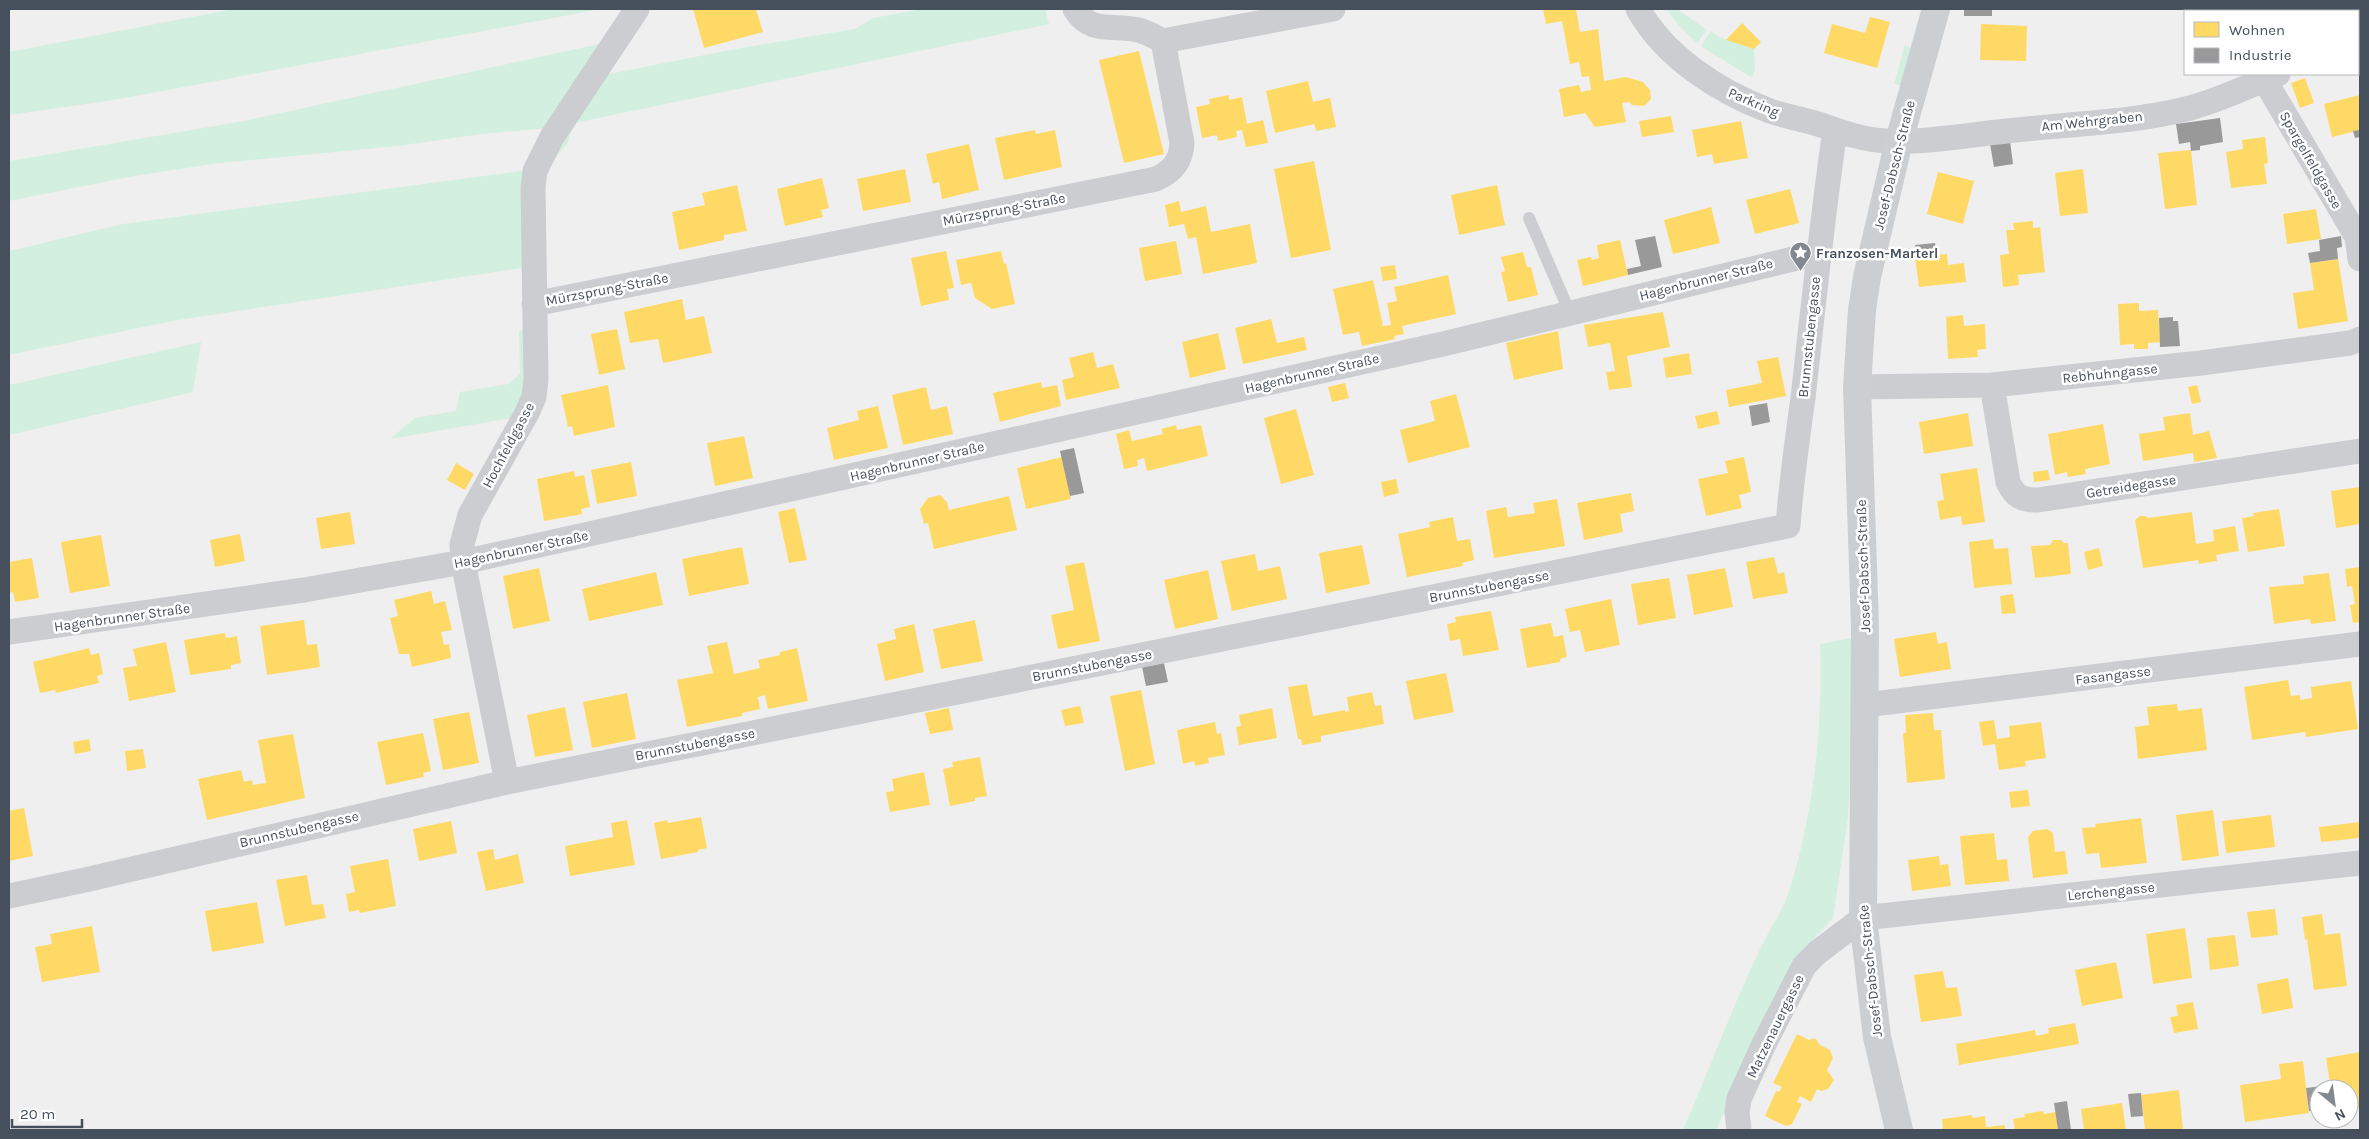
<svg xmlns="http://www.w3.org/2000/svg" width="2369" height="1139" font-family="Karla,sans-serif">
<rect width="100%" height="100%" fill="#f0efef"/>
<path fill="#d3efdf" d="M234,9H601L114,100L9,115V52Z
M923,9H1045L1049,24L574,123L567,144L549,165L599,76L730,50L855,29L873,18Z
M1666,9H1677L1707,30L1697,43L1681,28Z
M1711,31L1719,37L1754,49L1755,70L1752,78L1701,46Z
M609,42L548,128L482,134L397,146L219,163L134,176L9,201V161L244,121Z
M1905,45L1911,49L1903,86L1894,84Z
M529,170L522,268L172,321L9,355V251L123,224Z
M525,329L523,392L512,418L390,439L415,418L456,411L460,392L508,384L520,374L519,331Z
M201,342L193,392L9,435V385Z
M1856,637L1848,818L1833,918L1800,954L1716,1130H1683C1709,1070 1732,1008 1760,949C1769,930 1783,911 1789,891C1814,813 1823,726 1820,644Z"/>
<path fill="#ffd966" d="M693,9H756L763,32L704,48Z
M1543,9H1576L1580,32L1598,29L1604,81L1626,77L1643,82L1650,90L1651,99L1644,106L1632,105L1629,102L1622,103L1626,122L1595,127L1585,113L1564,117L1559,89L1579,85L1581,92L1591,90L1589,76L1582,77L1579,62L1570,64L1562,21L1546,24Z
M1870,17L1890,22L1877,68L1824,53L1832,24L1865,33Z
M1742,23L1761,42L1754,49L1726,40Z
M1981,24L2027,26L2026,61L1980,60Z
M1139,51L1164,154L1124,163L1099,60Z
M2305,78L2314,103L2300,108L2291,83Z
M1308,81L1313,102L1330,98L1336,127L1316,131L1314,124L1275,133L1266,91Z
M1229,95V100L1242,97L1247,124L1263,120L1268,143L1246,147L1242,130L1236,131L1237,137L1218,141L1217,135L1202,138L1196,107L1210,104L1209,99Z
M2360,95V130L2332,137L2324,104Z
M1671,116L1674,132L1642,137L1639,121Z
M1741,121L1748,158L1714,164L1712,154L1697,157L1692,130Z
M1035,130L1036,134L1055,130L1062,167L1004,180L995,138Z
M2265,137L2268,163L2264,164L2267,184L2231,188L2226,152L2243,149L2242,140Z
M969,144L979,190L942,199L939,182L933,184L926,154Z
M2191,150L2197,205L2165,209L2158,153Z
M1314,161L1331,250L1291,258L1274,169Z
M905,169L911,202L863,211L857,179Z
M2083,169L2088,213L2060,216L2055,173Z
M1938,172L1974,181L1963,224L1927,214Z
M822,178L829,208L821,210L823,217L785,226L777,189Z
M737,185L747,231L724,235V240L679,250L672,212L705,205L702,193Z
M1497,185L1505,225L1459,235L1451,195Z
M1790,189L1799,223L1755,234L1746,200Z
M1179,201L1181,212L1206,206L1211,232L1250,224L1257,263L1203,274L1196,237L1188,239L1184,224L1169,227L1165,205Z
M1711,207L1720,243L1673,254L1664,220Z
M2316,209L2321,239L2287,244L2283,214Z
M2033,221V228L2040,227L2045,272L2018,275L2019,285L2003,287L2000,255L2009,254L2006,230H2014L2013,223Z
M1620,240L1628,275L1583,286L1577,260L1591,257L1592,260L1599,258L1597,245Z
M1176,241L1182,274L1145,281L1139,248Z
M946,251L954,288L947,289L949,300L921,306L911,258Z
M1001,251L1004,264L1006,263L1015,304L992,309L975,298L971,283L961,285L956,260Z
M1523,252L1527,267H1531L1538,295L1508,302L1501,272L1505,271L1501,257Z
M1947,254L1948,265L1964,263L1966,282L1919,287L1915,257Z
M2338,259L2348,321L2298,329L2293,293L2314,290L2310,263Z
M1395,265L1397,279L1383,281L1380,267Z
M1448,275L1456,314L1402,326L1404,334L1394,336L1395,339L1362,346L1359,332L1343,335L1333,289L1373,280L1383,326L1391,325L1387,303L1397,301L1394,287Z
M682,299L686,320L704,316L712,353L663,363L658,339L630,343L624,312Z
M2139,303V311L2158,310L2160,342L2148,343V349H2134V344L2120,345L2118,304Z
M1663,312L1670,347L1627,356L1632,387L1609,390L1606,372L1615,371L1610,343L1588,347L1584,325Z
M1963,315L1964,326L1985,324L1986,349L1977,350L1978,357L1948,359L1946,317Z
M1271,319L1277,343L1304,337L1307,350L1243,364L1235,328Z
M617,329L625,369L599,375L591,334Z
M1558,331L1563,369L1514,380L1506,343Z
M1218,333L1226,369L1190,378L1182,342Z
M1093,352L1097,368L1113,364L1120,388L1066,400L1062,380L1074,377L1069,358Z
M1689,353L1692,374L1666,378L1663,358Z
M1778,357L1786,396L1729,407L1726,390L1762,383L1757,361Z
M1041,382L1042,388L1057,385L1061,406L1000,422L993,393Z
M1345,383L1349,398L1332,402L1328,387Z
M608,385L615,427L574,436L572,426L568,427L561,395Z
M2197,385L2201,402L2192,404L2188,387Z
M926,387L931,410L947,406L953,434L903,445L892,395Z
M1456,394L1470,447L1408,463L1400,430L1435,421L1430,401Z
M878,406L888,448L834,460L827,428L859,420L857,411Z
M1296,409L1314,475L1281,484L1264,418Z
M1717,411L1720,424L1698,429L1695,416Z
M1968,413L1973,446L1924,454L1919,422Z
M2190,413L2193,435L2209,431L2217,458L2194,462L2193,453L2143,461L2139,434L2165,430L2163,417Z
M2103,424L2110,464L2085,469L2086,474L2068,477L2067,472L2055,475L2048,434Z
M1176,425L1177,430L1201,425L1208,456L1147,471L1144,458L1137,460L1138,466L1124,469L1116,434L1129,430L1132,441L1163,434L1161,429Z
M744,436L753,478L715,486L707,443Z
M1062,457L1071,499L1026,509L1017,468Z
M1744,457L1751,492L1739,495L1742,508L1706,516L1698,479L1728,473L1725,461Z
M631,462L637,496L597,504L591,470Z
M456,463L474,474L465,490L447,480Z
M1977,468L1985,522L1962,525L1961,516L1940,520L1937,501L1944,500L1940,474Z
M2048,470L2050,480L2034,482L2033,472Z
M574,471L575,477L584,475L590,507L581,509L582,514L544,521L537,479Z
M1396,479L1399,493L1384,497L1381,482Z
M2360,487V524L2336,528L2331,491Z
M1631,493L1634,511L1620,514L1623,532L1584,540L1577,503Z
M940,495L947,502L949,510L1009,496L1017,530L934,549L928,523L924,524L920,509L928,498Z
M1557,499L1565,546L1494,558L1486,511L1506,507L1508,517L1535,513L1533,503Z
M795,508L807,560L789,563L778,512Z
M2279,509L2285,546L2248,552L2242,518L2254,516L2253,513Z
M350,512L355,544L321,549L316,518Z
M2192,512L2196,544L2214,541L2213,530L2235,526L2239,551L2216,555L2217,561L2199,564L2198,560L2143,568L2135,520L2140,516H2145L2148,518Z
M1453,517L1457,541L1470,539L1474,560L1462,563L1463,566L1407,577L1398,534L1430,527L1429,522Z
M240,534L245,561L215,567L210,540Z
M101,535L110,586L70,593L61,542Z
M1993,539L1994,549L2008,548L2012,584L1974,588L1969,542Z
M2053,540H2061L2064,543H2068L2071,574L2035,578L2031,546L2050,545Z
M1362,545L1370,584L1326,593L1319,553Z
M742,547L749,584L689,596L682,559Z
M2099,548L2103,566L2088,570L2084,552Z
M1255,554L1258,571L1280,566L1287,599L1232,611L1221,561Z
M1774,557L1778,574L1784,572L1788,593L1753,599L1746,562Z
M32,558L39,598L15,602L13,592L9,593V562Z
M1084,562L1100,641L1058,649L1051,615L1074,610L1065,566Z
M2360,567V622L2353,623L2350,605L2355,604L2352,586L2347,587L2345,569Z
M539,568L550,621L513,629L503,576Z
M1725,568L1733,607L1694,615L1687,575Z
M1208,570L1218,619L1175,629L1164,580Z
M656,572L663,605L589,621L582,589Z
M2329,573L2336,621L2311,624L2310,619L2274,624L2269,587L2304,584L2303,576Z
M1669,578L1676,618L1638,625L1631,584Z
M431,591L434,604L445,601L452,630L441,632L444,645L449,644L451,658L412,667L409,654H399L390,618L398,616L394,600Z
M2013,594L2016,613L2002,614L2000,596Z
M1611,599L1620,645L1585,652L1580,630L1570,632L1565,609Z
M1491,611L1499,650L1463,656L1460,639L1450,641L1447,624L1456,622L1455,617Z
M304,620L307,645L317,644L320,667L267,675L260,626Z
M975,620L983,661L941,669L933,629Z
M1551,623L1554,637L1563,635L1567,657L1560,659V662L1527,668L1520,629Z
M914,624L924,672L885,681L877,644L896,639L894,629Z
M1936,632L1938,644L1947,642L1951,669L1900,677L1894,639Z
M225,633L226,638L237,636L241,663L231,665V669L190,675L184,640Z
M166,642L176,692L129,701L123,668L137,666L133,649Z
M727,642L734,674L760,668L758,660L780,655V652L797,648L808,701L768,709L765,695L758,697L760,709L742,713V716L687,727L677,680L713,673L707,646Z
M89,648L91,655L99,653L103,674L97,676L99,683L56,693L55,690L40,693L33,662Z
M1446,673L1454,712L1414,720L1406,681Z
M2288,680L2291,696L2300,695V700L2312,698L2311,687L2351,681L2358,729L2306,737L2305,732L2252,740L2244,687Z
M1307,684L1313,716L1345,710V712L1349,711L1347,697L1372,692L1375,706L1381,705L1384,724L1321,736V742L1302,745L1301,739H1298L1288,687Z
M1141,690L1155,764L1125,771L1110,696Z
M627,693L636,739L592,748L583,702Z
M2177,704L2178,711L2202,708L2207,750L2138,759L2135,727L2149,725L2147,707Z
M1080,706L1084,723L1065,726L1061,710Z
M565,707L573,750L535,757L527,715Z
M949,708L953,730L930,734L925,713Z
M1272,708L1277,738L1239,745L1236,727L1241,726L1239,715Z
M469,712L479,763L443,770L433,719Z
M1933,713L1934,730H1941L1945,779L1907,783L1903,733H1906L1905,715Z
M1994,720L1997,739L2010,737L2009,726L2041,722L2046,758L2025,761L2026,766L1999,770L1995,744L1983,746L1979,722Z
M1215,722L1217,734L1221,733L1225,755L1208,758L1209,763L1195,766L1194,761L1183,764L1177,730Z
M423,733L431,771L423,773L424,777L386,785L377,742Z
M293,734L305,798L207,820L198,779L241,770L244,782L252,780L253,785L266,783L258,740Z
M89,739L91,751L75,754L73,742Z
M143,749L146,768L127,771L125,751Z
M980,757L987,796L975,798V801L950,806L943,769L953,767L952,762Z
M924,772L930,805L890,812L886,792L894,791L892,779Z
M2028,790L2030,806L2011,808L2009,792Z
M24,808L33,856L9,861V811Z
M2213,810L2219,856L2182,861L2176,815Z
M2271,815L2275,847L2226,853L2222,821Z
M701,817L707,848L698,850V852L661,859L654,823L667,820L668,823Z
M2141,818L2147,863L2101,868L2099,853L2086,854L2082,828L2096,827L2095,824Z
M627,820L635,865L570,876L565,846L613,837L611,823Z
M451,821L457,853L419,861L413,829Z
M2360,822V838L2321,842L2319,827Z
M2047,829L2053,833L2055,852L2065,851L2068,874L2033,878L2028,837L2033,831Z
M1994,833L1997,860L2007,859L2009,881L1965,885L1960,836Z
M493,849L495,860L518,854L524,883L486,891L477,852Z
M1939,856L1940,865L1948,864L1951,886L1912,891L1908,860Z
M388,859L396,906L360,913L359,910L349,912L346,894L355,892L350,866Z
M307,875L312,905L323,904L326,918L285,926L276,880Z
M257,902L264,943L212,952L205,911Z
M2275,909L2278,935L2251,938L2247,912Z
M2322,914L2325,935L2340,933L2347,986L2314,990L2307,939L2305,940L2302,917Z
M92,926L100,972L42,982L35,947L52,944L50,934Z
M2185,928L2192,978L2153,984L2146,934Z
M2235,935L2239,966L2210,970L2207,938Z
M2116,962L2123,998L2082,1006L2075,970Z
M1943,971L1946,988L1957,987L1962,1016L1921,1022L1914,975Z
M2288,978L2293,1008L2262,1014L2257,984Z
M2193,1002L2198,1029L2174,1033L2170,1017L2178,1016L2176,1005Z
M2075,1023L2079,1044L1959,1065L1956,1044L2035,1030L2036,1036L2049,1033L2048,1028Z
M1797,1034L1809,1040L1815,1038L1820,1045L1830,1050L1833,1058L1827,1070L1834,1080L1828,1089L1821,1091L1817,1089L1811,1102L1800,1096L1797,1102L1802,1104L1792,1124L1786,1126L1765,1116L1776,1091L1779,1092L1782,1087L1773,1083Z
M2360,1052V1108L2349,1109V1089H2331L2326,1058Z
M2303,1061L2309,1113L2245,1122L2240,1085L2281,1079L2279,1064Z
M2179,1090L2183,1130H2145L2141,1095Z
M2122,1103L2126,1130H2084L2081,1109Z
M2043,1111L2044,1114L2056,1112L2058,1130H2015L2013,1119L2025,1117L2024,1114Z
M1972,1115V1118L1985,1116L1986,1127L2005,1125V1130H1943L1942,1119Z"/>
<path fill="#999" d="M1964,9H1992V16H1964Z
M2220,118L2223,142L2200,146V150L2191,151L2190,142L2179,144L2176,124Z
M2360,130V137L2355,138L2353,131Z
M2010,141L2013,164L1994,167L1990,144Z
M1655,236L1662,267L1628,275L1627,269L1641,266L1635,240Z
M2341,236L2342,247L2337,248L2338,259L2310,263L2308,253L2320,251L2319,240Z
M1935,243L1937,255L1917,257L1915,245Z
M2173,317V321H2178L2180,346L2160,347L2159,318Z
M1767,403L1770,422L1752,426L1749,406Z
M1074,448L1084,493L1070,496L1060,451Z
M1164,663L1168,682L1146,686L1142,667Z
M2330,1085L2331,1089H2319V1110L2309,1111L2306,1088Z
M2141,1093L2143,1116L2131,1117L2128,1094Z
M2067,1101L2071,1130H2058L2054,1103Z"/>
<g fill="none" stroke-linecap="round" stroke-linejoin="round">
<path stroke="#cbcdd0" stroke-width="12" d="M1529,218L1570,313"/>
<path stroke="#cbcdd0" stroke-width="25" d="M1075,9C1091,35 1114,24 1138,30C1147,32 1155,37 1163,41
M1638,9C1665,57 1719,92 1770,111C1788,117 1807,120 1824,126C1844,133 1865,140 1886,141C1926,143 1967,135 2007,131C2066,124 2129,123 2186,109C2218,101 2248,86 2278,74
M1163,41L1333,9
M2358,41L2360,40
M2264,79L2357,237L2360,259
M534,304L1156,179C1173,171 1181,161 1182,143L1163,41
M1992,385L2008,482C2015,497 2022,500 2038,500L2360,451
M1857,387L1992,385L2201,363L2350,343L2360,339
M9,632L304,590L463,562L1443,344L1818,253
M1865,705L2360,644
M507,782L463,562L462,544L470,515L527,413L534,397L536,379L533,188L535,171L552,137L637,9
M9,896L85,880L507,782L1788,526C1791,483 1797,441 1803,398C1813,309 1822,220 1835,130
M1739,1130L1737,1112L1739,1099L1764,1044L1804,966L1818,952L1863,918L2360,863"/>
<path stroke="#cccfd1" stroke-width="28" d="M1899,1130L1877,1037L1863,918L1865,627L1857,387L1862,310L1867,277L1899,141L1936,9"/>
</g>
<defs>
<symbol id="sight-pin" viewBox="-11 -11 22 30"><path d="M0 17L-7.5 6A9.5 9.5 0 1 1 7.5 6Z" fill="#82888f" stroke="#fff"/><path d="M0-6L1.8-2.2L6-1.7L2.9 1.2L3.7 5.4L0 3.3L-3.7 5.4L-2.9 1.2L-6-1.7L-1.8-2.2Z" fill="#fff"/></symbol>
</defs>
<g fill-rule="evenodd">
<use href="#sight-pin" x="1788" y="240" width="25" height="34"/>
</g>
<g text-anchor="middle" stroke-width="5" stroke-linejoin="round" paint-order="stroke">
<g font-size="14" fill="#46505c" stroke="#fff">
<text transform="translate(1754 102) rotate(23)" y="5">Parkring</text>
<text transform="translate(2092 121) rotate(-6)" y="5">Am Wehrgraben</text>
<text transform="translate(2311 160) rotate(60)" y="5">Spargelfeldgasse</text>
<text transform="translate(1894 165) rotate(-76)" y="5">Josef-Dabsch-Straße</text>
<text transform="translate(1004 209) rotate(-11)" y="5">Mürzsprung-Straße</text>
<text transform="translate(1706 279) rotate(-14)" y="5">Hagenbrunner Straße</text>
<text transform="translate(607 289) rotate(-11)" y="5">Mürzsprung-Straße</text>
<text transform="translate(1809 337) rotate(-84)" y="5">Brunnstubengasse</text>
<text transform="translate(1312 373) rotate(-13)" y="5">Hagenbrunner Straße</text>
<text transform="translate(2110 373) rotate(-6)" y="5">Rebhuhngasse</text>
<text transform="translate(508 445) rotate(-62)" y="5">Hochfeldgasse</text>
<text transform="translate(917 461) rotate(-13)" y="5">Hagenbrunner Straße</text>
<text transform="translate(2131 486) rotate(-9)" y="5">Getreidegasse</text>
<text transform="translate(521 549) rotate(-12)" y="5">Hagenbrunner Straße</text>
<text transform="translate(1863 566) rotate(-92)" y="5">Josef-Dabsch-Straße</text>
<text transform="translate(1489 586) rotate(-11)" y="5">Brunnstubengasse</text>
<text transform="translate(122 617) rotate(-8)" y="5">Hagenbrunner Straße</text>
<text transform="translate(1092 665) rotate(-11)" y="5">Brunnstubengasse</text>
<text transform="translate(2113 675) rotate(-7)" y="5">Fasangasse</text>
<text transform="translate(695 744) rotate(-11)" y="5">Brunnstubengasse</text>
<text transform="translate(299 829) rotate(-13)" y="5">Brunnstubengasse</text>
<text transform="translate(2111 891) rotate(-6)" y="5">Lerchengasse</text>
<text transform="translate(1870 971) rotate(-96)" y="5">Josef-Dabsch-Straße</text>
<text transform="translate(1775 1026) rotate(-64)" y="5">Matzenauergasse</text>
</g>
<g font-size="14" font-weight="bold" fill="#46505c" stroke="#fff" text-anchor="start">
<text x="1816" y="258">Franzosen-Marterl</text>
</g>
</g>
<rect width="2369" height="1139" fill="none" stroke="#46505c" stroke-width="20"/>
<rect x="2184" y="10" width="175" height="65" fill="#ffffff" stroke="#b5b9be"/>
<rect x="2194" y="22" width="25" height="15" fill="#ffd966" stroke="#b5b9be"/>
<text x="2229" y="35" font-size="15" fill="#46505c">Wohnen</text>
<rect x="2194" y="48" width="25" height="15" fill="#999999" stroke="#b5b9be"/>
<text x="2229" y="60" font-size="15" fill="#46505c">Industrie</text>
<g transform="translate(2334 1104) rotate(151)"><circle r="24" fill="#ffffff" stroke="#b5b9be"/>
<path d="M0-4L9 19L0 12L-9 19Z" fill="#82888f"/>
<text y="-8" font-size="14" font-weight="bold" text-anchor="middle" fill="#46505c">N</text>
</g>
<path d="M12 1119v8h70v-8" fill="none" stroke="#46505c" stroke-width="2.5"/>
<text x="20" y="1119" font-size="15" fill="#46505c" stroke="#ffffff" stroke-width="4" paint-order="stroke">20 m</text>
</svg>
